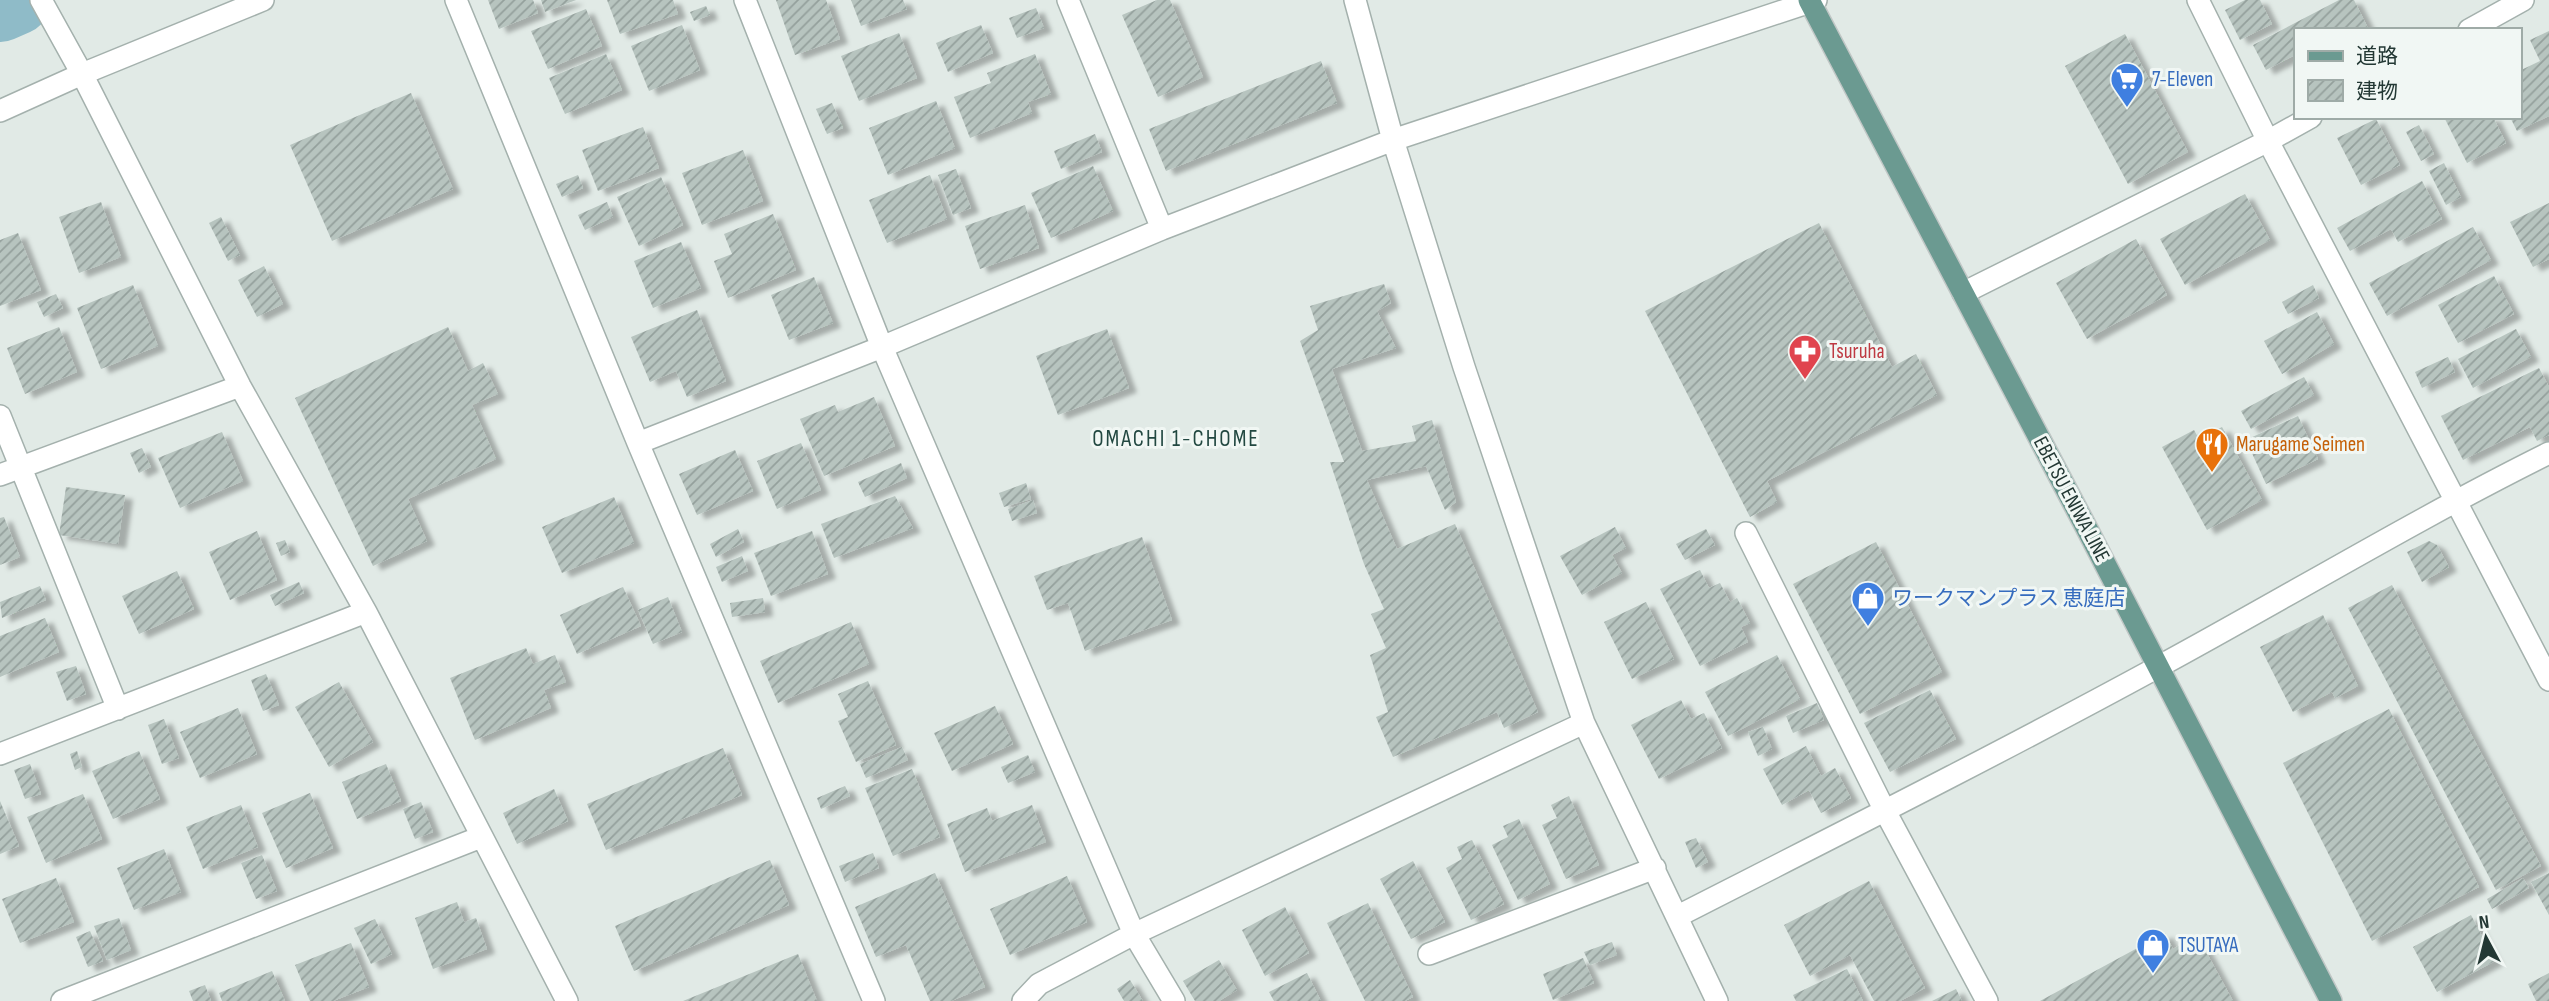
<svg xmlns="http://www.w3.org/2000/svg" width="2549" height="1001" font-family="'Sofia Sans Condensed','Noto Sans JP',sans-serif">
<defs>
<pattern id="building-hatch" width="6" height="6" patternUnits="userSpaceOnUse" patternTransform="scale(1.75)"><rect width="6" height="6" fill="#b7c4bf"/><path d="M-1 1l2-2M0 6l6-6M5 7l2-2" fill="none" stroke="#94a09c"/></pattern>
<filter id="shadow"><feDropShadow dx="8" dy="4.5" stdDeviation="2" flood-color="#0004"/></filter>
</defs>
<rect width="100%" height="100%" fill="#e1eae6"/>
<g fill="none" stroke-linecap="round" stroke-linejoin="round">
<path stroke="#8fbbc8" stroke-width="70" d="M0,7L16,0"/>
</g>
<path fill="url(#building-hatch)" filter="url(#shadow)" d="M488,0H533L538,13L499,29Z
M541,0H576L545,12Z
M607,0H673L678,14L620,34Z
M776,0H826L840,39L795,55Z
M851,0H903L907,9L861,26Z
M1157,0H1170L1203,77L1158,97L1122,15Z
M2245,0H2260L2272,24L2240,40L2225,10Z
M2339,0H2354L2369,30H2295V55L2266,70L2253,45Z
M706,6L710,15L694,21L690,12Z
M1036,8L1044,28L1017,38L1009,18Z
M586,9L602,46L548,69L531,31Z
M682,25L700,70L649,91L631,46Z
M981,25L993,53L948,72L936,43Z
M2549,31V116L2517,131L2510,117H2519V71L2540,61L2530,40Z
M899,33L917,78L859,101L841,56Z
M2125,34L2188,152L2128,184L2065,66Z
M606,54L622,90L565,114L549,78Z
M1035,54L1051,94L1028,102L1032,113L970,138L954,97L991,83L987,73Z
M1321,61L1337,103L1166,171L1149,129Z
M411,93L453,189L332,241L290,145Z
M936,101L955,148L888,175L869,128Z
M832,103L843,128L827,134L816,109Z
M2444,117H2493L2506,143L2467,163Z
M2376,119L2400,165L2361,185L2337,138Z
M2419,125L2434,154L2421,161L2406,132Z
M643,127L659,168L598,191L582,150Z
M1095,134L1102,152L1061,169L1054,151Z
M743,150L763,201L702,225L682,173Z
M2444,163L2461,197L2446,205L2429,171Z
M1093,166L1113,211L1051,238L1031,193Z
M956,169L971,208L953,215L938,175Z
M578,175L583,188L562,197L556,184Z
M930,175L947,219L887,243L869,200Z
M661,177L683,225L639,246L617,197Z
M2422,181L2442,219L2398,242L2391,229L2350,251L2337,228Z
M2245,194L2270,240L2185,285L2160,239Z
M101,202L121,257L79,273L59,217Z
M607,202L613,217L585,230L578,215Z
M2549,203V259L2533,267L2510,222Z
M1025,205L1039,248L980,269L965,226Z
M773,214L796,270L728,298L714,261L732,254L724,234Z
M221,217L240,255L228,261L209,223Z
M1819,223L1892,367L1916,354L1937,395L1767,481L1777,502L1750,517L1645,311Z
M2473,227L2491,260L2387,316L2369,283Z
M18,233L41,290L0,306V240Z
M2136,239L2167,295L2087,339L2056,283Z
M681,242L701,288L653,308L634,261Z
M264,266L283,304L257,317L238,280Z
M2494,276L2514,314L2458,343L2438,305Z
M814,277L833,323L789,340L771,295Z
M1384,284L1391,303L1377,311L1396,348L1332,369L1362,451L1416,441L1412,426L1432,420L1456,502L1445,510L1426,466L1367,480L1397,549L1455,524L1538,712L1504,728L1497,712L1393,757L1376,717L1388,712L1370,655L1386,648L1371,614L1384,609L1364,564L1330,462H1344L1300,341L1318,330L1310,306Z
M133,285L158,346L101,369L77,308Z
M2313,285L2319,298L2288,314L2282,302Z
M56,294L63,308L44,317L37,302Z
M697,310L726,381L687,397L676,371L650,382L631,337Z
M2317,312L2334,344L2282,374L2264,341Z
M59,327L77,372L25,394L7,348Z
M448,327L468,371L483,363L498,394L472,405L496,459L408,499L427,541L373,566L295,398Z
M1107,329L1129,388L1058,415L1036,356Z
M2516,329L2531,357L2473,388L2458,359Z
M2448,357L2455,372L2422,388L2415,372Z
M2539,368L2549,387V435L2537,441L2530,427L2463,460L2441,416Z
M2304,377L2314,395L2251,429L2241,411Z
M874,397L895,446L824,476L800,419L835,405L838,412Z
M2298,416L2318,459L2266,484L2246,440Z
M2222,427L2262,500L2207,530L2162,447L2194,430L2199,439Z
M222,432L243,481L180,508L158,458Z
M801,443L821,490L777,509L757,461Z
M142,448L151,467L139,473L130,453Z
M735,450L753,491L697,515L679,474Z
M901,463L907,478L865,497L858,482Z
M1026,483L1031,499L1004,507L999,493Z
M66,487L125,495L118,544L59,535Z
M895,496L913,528L834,558L821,524Z
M614,497L634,543L562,573L542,527Z
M1033,500L1037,513L1012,521L1008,509Z
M4,517L20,557L0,565V518Z
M1615,527L1626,548L1612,555L1622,573L1582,595L1560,556Z
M738,529L744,542L716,557L710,544Z
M1706,529L1715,545L1685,560L1676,544Z
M257,531L277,580L230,600L209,552Z
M812,531L828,574L771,596L754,553Z
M1142,537L1172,620L1085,651L1068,603L1047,610L1034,576Z
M285,540L290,552L281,556L276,543Z
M2429,541L2437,545L2449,567L2422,582L2407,552Z
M1876,542L1942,672L1860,714L1793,584Z
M742,556L748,571L722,582L716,567Z
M1700,570L1709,588L1720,583L1730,602L1737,598L1750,623L1741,627L1748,642L1700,666L1660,589Z
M177,571L194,609L139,634L122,596Z
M299,582L304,593L275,606L270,595Z
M2392,585L2541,866L2496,890L2348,608Z
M40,586L46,600L2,618L0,602Z
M623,587L641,626L577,654L560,615Z
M668,597L682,632L653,644L638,610Z
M763,598L765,612L732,617L730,603Z
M1646,602L1674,659L1632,679L1604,622Z
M2323,615L2358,686L2335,698L2332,692L2293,712L2260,647Z
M45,618L59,652L0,677V636Z
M851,622L869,664L778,703L760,661Z
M526,648L533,664L555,655L566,682L544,690L551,708L475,740L450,678Z
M1777,655L1800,699L1728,736L1705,692Z
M76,666L86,694L67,701L56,672Z
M266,674L279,705L263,711L251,680Z
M868,681L896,745L856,762L838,721L848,717L838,694Z
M339,682L373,742L329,767L295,707Z
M1930,690L1956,739L1890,772L1864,723Z
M1681,700L1691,719L1704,713L1722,748L1659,779L1631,725Z
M1817,703L1824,720L1793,733L1786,716Z
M995,706L1013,744L952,771L934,733Z
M238,708L257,754L200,778L180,732Z
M2389,709L2479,887L2372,941L2283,763Z
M164,719L179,758L162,764L148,725Z
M1763,727L1772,749L1758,756L1748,732Z
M1806,746L1821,776L1835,768L1851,798L1821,813L1809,790L1782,805L1763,769Z
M902,747L908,760L866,778L860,764Z
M723,748L742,795L606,850L587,804Z
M77,751L82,767L75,770L70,754Z
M139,751L160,799L113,819L92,771Z
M1028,755L1035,772L1008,783L1001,767Z
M30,764L41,794L25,799L14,770Z
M386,764L401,801L357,819L342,782Z
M912,769L940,837L893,856L865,788Z
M845,786L850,796L821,809L817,798Z
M554,789L568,821L517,844L503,813Z
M310,793L333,848L286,868L262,813Z
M83,794L102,839L46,863L27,817Z
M1569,796L1599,865L1566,879L1542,825L1557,818L1551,805Z
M0,801L19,846L0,854Z
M421,802L433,832L415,839L403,809Z
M241,805L258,847L203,869L186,827Z
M1032,805L1046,842L965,872L947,824L987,808L992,821Z
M1519,819L1550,884L1518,900L1492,845L1508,837L1503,826Z
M1696,838L1708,862L1696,868L1685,842Z
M1472,840L1504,904L1471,920L1446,868L1462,859L1457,847Z
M164,849L181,892L134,910L117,868Z
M873,853L879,868L845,882L839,866Z
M262,855L277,891L256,899L241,863Z
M770,860L789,905L634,971L615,926Z
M1413,861L1445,922L1411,939L1380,879Z
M935,873L985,987L951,1001H930L906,945L876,957L855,907Z
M2549,873V915L2531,882Z
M1067,876L1087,922L1010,955L990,909Z
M56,878L74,922L20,943L2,899Z
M2523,878L2529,888L2492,909L2487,899Z
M1869,881L1925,988L1900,1001H1874L1850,955L1810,976L1784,925Z
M457,902L464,922L476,918L487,949L433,969L415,918Z
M1368,903L1413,997L1405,1001H1365L1327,923Z
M1285,907L1309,953L1265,976L1242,930Z
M2471,915L2495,961L2437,992L2413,947Z
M119,918L131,950L107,960L94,926Z
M375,919L392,954L371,964L354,928Z
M90,931L103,961L88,967L76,937Z
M2165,933L2173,949L2197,935L2233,1001H2040Z
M1612,942L1617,955L1590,965L1584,952Z
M351,943L369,987L333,1001H310L295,965Z
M798,954L817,1001H683Z
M1583,958L1594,983L1553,1000L1543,974Z
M1219,960L1237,990L1219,1001H1195L1183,981Z
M1847,969L1863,1001H1796L1793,995Z
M272,971L285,1001H222L219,993Z
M1307,973L1321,1001H1274L1269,992Z
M2549,973V1001H2536L2528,984Z
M1130,980L1143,1001H1124L1117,989Z
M205,985L211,1001H193L189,991Z
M1956,989L1962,1001H1932Z"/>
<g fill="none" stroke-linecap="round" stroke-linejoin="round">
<defs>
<path id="minor" d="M41,0L82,74L240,386L366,612L567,1001
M456,0L638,443L874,1001
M745,0L882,347L1134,934L1174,1001
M1068,0L1162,229
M1355,0L1393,140L1464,367L1584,723L1717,1001
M2198,0L2268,141L2549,680
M2469,30L2523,0
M0,111L82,74L263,0
M1963,293L2268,141L2311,117
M0,416L118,709
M638,443L882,347L1162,229L1393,140L1816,0
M0,475L240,386
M1746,533L1885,811L1987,1001
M0,754L366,612
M1678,916C1839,834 2000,753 2158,667C2289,596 2416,519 2549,453
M1429,954L1655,868
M62,1001L481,837
M1023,1001L1039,984L1134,934L1584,723"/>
<path id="major" d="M1809,0L2086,527L2331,1001"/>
</defs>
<use href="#minor" stroke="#a4b1ad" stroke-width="24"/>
<use href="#major" stroke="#c1c7c6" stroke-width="24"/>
<use href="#minor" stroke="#fff" stroke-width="21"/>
<use href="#major" stroke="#6b9a91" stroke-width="21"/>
</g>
<defs>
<symbol id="supermarket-pin" viewBox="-11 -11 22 30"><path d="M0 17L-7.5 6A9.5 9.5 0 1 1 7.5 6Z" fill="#3f7fe0" stroke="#f1f7f4"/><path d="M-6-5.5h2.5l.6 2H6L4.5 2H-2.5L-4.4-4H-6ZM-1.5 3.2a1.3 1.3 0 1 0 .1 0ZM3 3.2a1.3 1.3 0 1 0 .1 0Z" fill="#fff"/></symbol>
<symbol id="pharmacy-pin" viewBox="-11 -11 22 30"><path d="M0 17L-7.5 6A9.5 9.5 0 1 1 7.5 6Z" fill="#e0444e" stroke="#f1f7f4"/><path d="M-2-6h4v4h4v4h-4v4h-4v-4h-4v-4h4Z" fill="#fff"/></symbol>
<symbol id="restaurant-pin" viewBox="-11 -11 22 30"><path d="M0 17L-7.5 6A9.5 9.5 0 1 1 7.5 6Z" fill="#e8710a" stroke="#f1f7f4"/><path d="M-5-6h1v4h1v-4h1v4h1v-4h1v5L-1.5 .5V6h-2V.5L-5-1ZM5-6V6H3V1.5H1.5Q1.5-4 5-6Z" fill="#fff"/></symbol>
<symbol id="shop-pin" viewBox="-11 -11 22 30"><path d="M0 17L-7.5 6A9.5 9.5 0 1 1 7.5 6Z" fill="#3f7fe0" stroke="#f1f7f4"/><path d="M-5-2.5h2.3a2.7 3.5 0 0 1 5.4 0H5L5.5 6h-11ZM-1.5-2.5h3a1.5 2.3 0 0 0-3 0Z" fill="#fff"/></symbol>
</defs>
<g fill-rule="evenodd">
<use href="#supermarket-pin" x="2108" y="60" width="38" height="52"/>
<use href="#pharmacy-pin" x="1786" y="332" width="38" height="52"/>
<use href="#restaurant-pin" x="2193" y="425" width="38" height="52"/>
<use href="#shop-pin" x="1849" y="579" width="38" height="52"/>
<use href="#shop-pin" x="2134" y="926" width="38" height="52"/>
</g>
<g text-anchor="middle" stroke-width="6" stroke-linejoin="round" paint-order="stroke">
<g font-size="21" fill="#366cbe" stroke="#f1f7f4" text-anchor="start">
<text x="2152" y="86">7-Eleven</text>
<text x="1892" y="605">ワークマンプラス 恵庭店</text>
<text x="2178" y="952">TSUTAYA</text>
</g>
<g font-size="21" fill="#be3a42" stroke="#f1f7f4" text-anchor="start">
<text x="1829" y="358">Tsuruha</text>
</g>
<g font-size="21" fill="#c56008" stroke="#f1f7f4" text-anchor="start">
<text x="2236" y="451">Marugame Seimen</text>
</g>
<g font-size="21" fill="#233834" stroke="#f1f7f4">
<text transform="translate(2072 499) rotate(62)" y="7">EBETSU ENIWA LINE</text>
</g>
<g font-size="23" letter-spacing="2" fill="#224841" stroke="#f1f7f4">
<text x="1176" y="446">OMACHI 1-CHOME</text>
</g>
</g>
<rect x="2294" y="28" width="228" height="91" fill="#f1f7f4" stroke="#9faba7" stroke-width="2"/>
<rect x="2308" y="51" width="35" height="10" fill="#6b9a91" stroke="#9faba7" stroke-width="2"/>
<text x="2356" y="63" font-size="21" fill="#233834">道路</text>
<rect x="2308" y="80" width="35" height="21" fill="url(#building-hatch)" stroke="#9faba7" stroke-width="2"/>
<text x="2356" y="98" font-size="21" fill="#233834">建物</text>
<g transform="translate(2486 938) rotate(353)" stroke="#f1f7f4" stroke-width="5" paint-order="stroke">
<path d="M0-5L12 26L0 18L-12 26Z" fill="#233834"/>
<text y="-10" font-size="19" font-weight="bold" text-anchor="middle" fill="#233834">N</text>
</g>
</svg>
